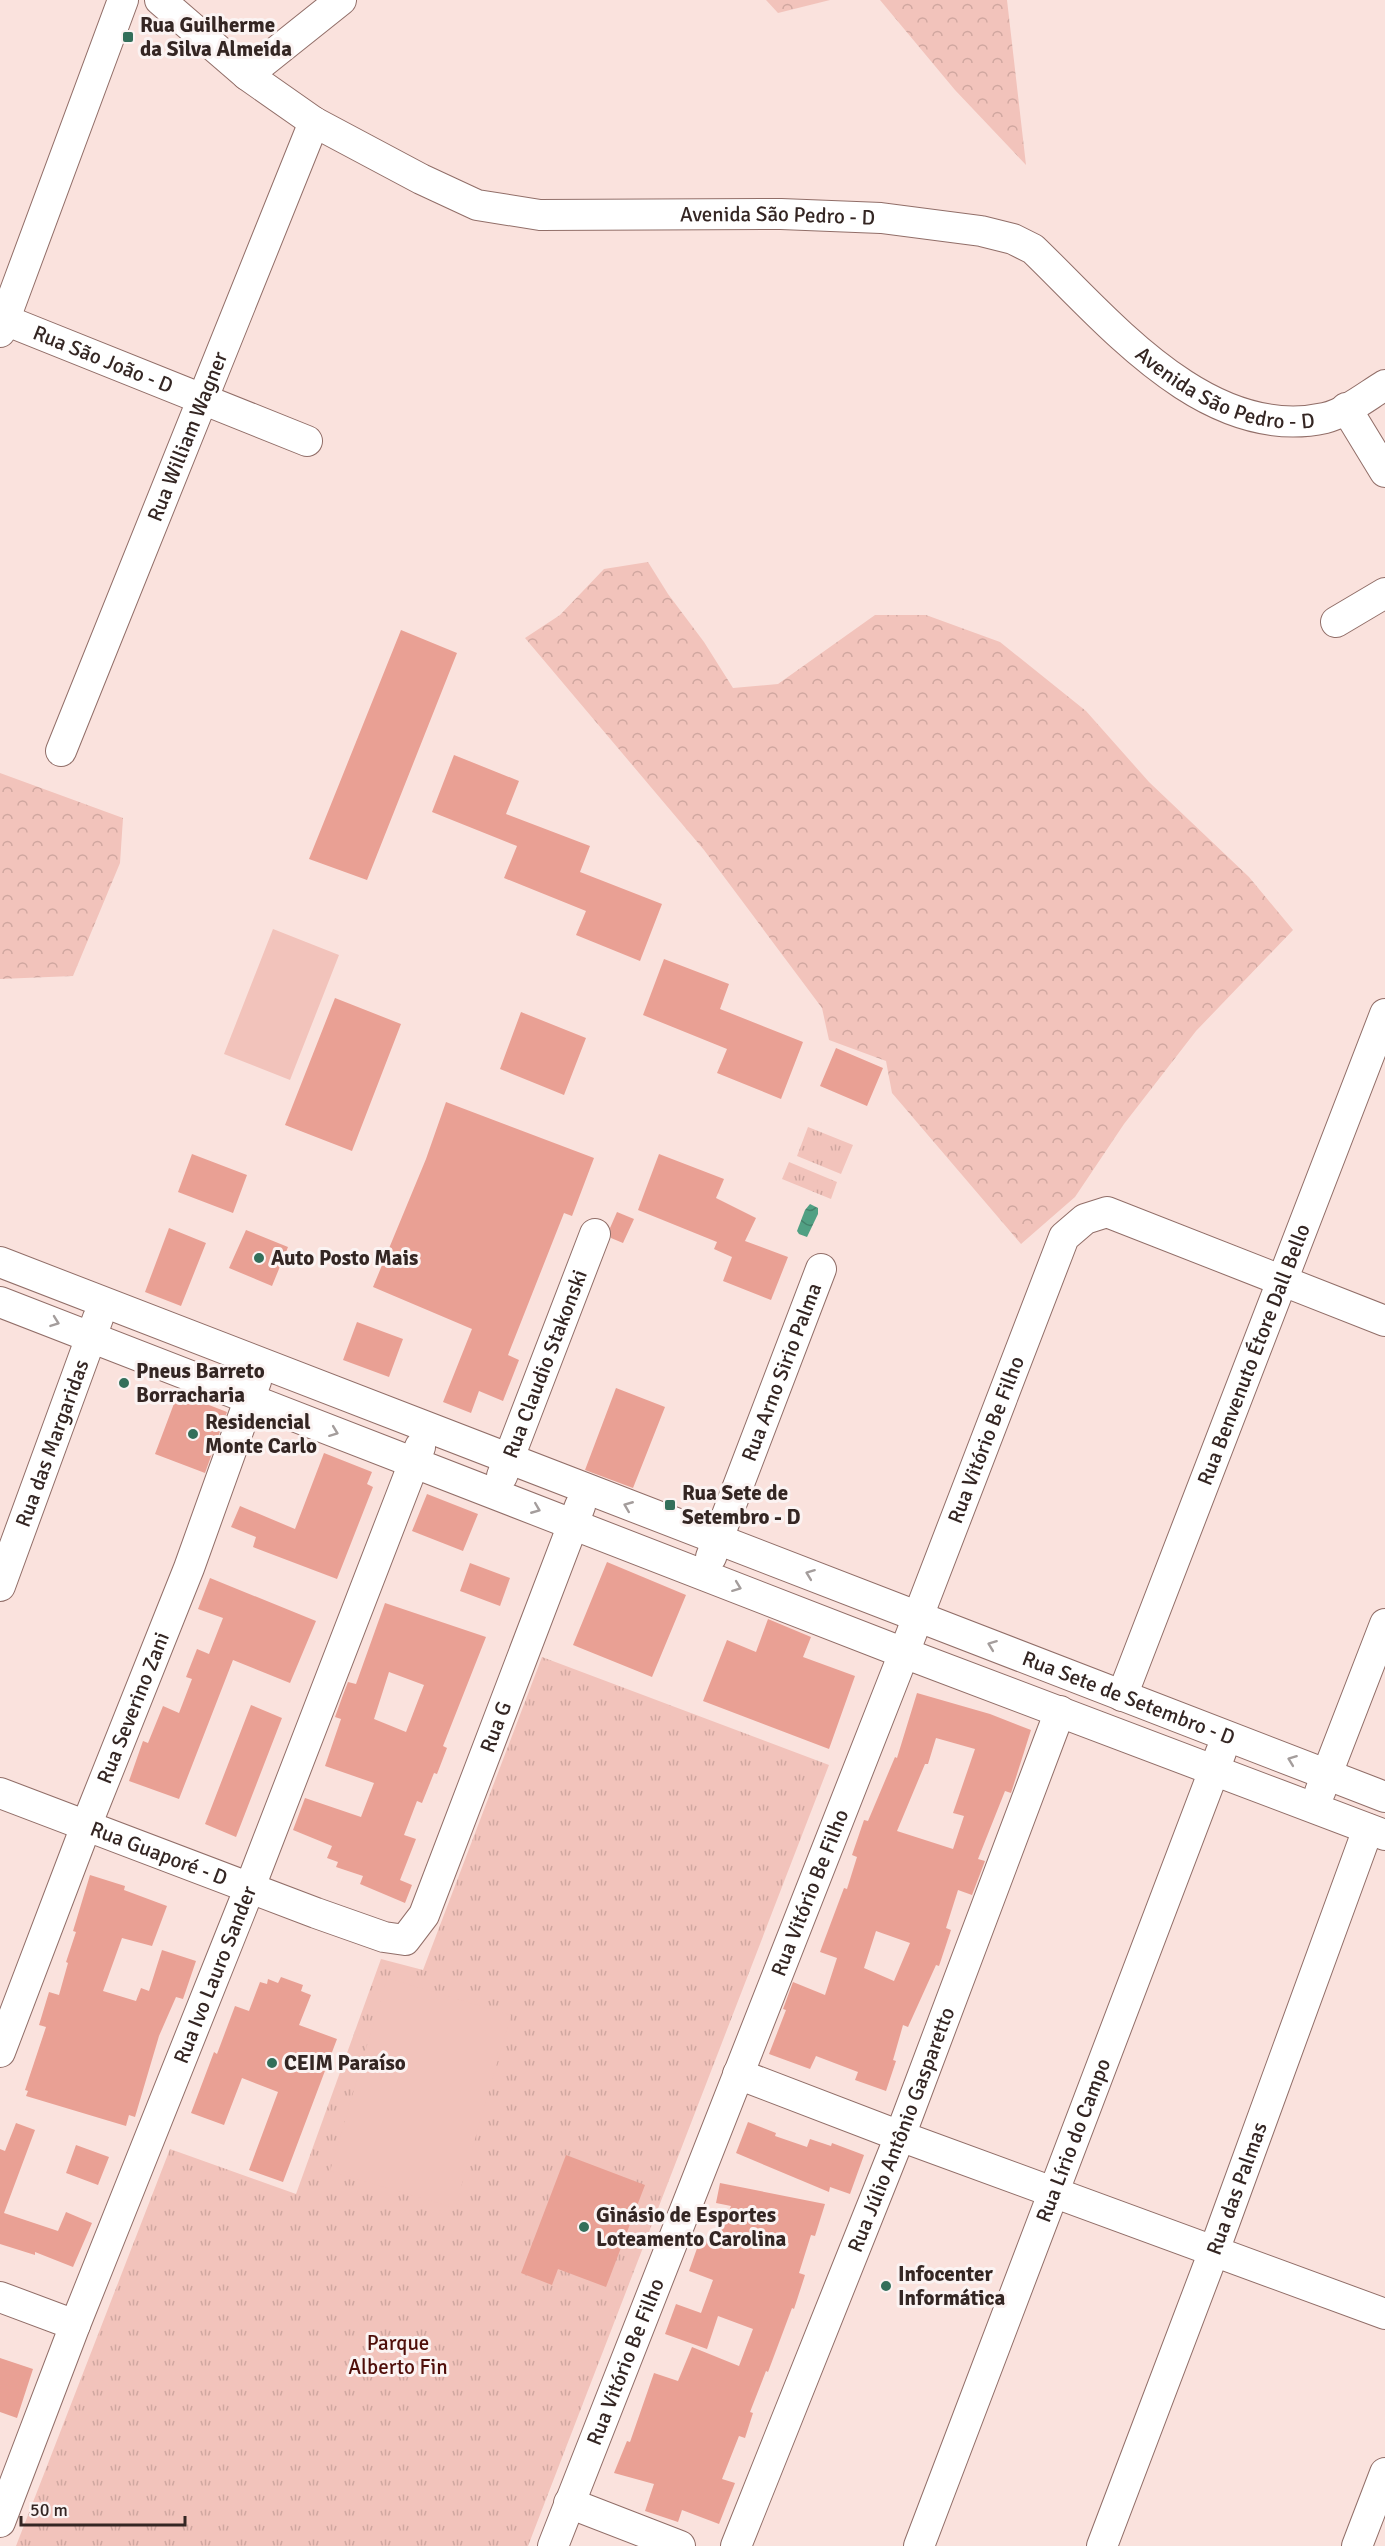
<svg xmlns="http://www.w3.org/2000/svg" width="1385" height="2546" font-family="Signika,sans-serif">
<defs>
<pattern id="forest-crowns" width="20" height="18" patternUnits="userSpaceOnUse" patternTransform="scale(1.5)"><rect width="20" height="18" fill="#f2c3bb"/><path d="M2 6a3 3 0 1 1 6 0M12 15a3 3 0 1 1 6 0" fill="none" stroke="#d0a7a0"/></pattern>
<pattern id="park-tufts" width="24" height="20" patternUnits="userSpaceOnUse" patternTransform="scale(1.5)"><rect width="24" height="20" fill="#f2c3bb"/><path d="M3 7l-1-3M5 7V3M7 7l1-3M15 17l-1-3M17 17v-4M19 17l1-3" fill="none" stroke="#d0a7a0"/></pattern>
<pattern id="water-waves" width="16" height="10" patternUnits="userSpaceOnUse" patternTransform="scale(1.5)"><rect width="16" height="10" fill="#51a083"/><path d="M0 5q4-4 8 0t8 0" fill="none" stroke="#44826b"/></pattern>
</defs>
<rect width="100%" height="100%" fill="#fae2dd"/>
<path fill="url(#forest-crowns)" d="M766,0H830L778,13Z
M880,0H1007L1026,165L955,90Z
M648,562L668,594L704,642L733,688L778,684L875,615H926L1000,642L1086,711L1149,782L1249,877L1293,930L1196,1031L1124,1124L1075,1197L1021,1244L892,1093L886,1061L829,1040L822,1008L704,850L525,638L560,615L604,569Z
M0,773L123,818L120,863L73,976L0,979Z"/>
<path fill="url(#park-tufts)" d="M808,1127L853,1145L841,1174L797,1156Z
M789,1162L837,1182L831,1199L782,1179Z
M542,1657L829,1765L528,2546H16L170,2149L296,2194L381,1959L423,1970Z"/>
<path fill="#f2c3bb" d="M273,929L339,955L290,1080L224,1054Z
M387,1978L511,2015L455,2208L330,2171Z"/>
<path fill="url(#water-waves)" d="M810,1204L818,1208V1214L807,1237L799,1234L797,1231L805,1210Z"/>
<path fill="#e9a094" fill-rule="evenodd" d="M401,630L457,653L367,880L309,859Z
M454,755L519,781L506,814L590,846L580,872L662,904L640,961L576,935L586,911L504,878L517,846L432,812Z
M664,959L729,984L720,1009L803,1042L781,1099L717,1073L727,1049L643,1015Z
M335,998L401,1024L352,1151L285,1125Z
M521,1012L586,1038L564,1095L500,1069Z
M836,1048L883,1068L867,1106L820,1086Z
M446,1102L594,1158L572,1216L564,1213L508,1355L519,1360L503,1401L479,1391L471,1413L443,1402L472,1329L373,1287L426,1159Z
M192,1154L247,1175L233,1213L178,1192Z
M659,1154L724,1179L716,1198L756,1218L745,1241L788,1257L771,1300L723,1281L732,1257L714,1249L717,1242L638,1210Z
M617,1212L634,1219L623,1243L611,1238L610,1228Z
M169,1228L206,1243L181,1306L145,1292Z
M246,1230L288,1247L272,1286L229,1268Z
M357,1322L403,1339L389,1377L343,1360Z
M616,1388L665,1407L633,1488L585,1470Z
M178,1393L227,1412L205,1473L155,1454Z
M324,1453L372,1472L367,1484L373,1487L337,1579L253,1547L256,1537L231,1527L240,1506L295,1529Z
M427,1494L478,1514L463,1551L412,1531Z
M607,1562L686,1595L652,1677L573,1645Z
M470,1563L510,1578L500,1606L460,1591Z
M210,1578L316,1621L290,1683L233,1660L179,1799L129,1781L143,1741L148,1743L163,1706L179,1713L192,1679L186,1677L197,1649L209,1654L223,1618L198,1609Z
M385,1603L486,1637L443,1746L447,1748L437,1774L434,1773L422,1803L417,1801L404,1835L416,1839L400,1880L412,1885L405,1903L360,1884L363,1876L336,1867L338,1862L327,1858L332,1846L293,1830L305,1798L361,1817L374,1783L325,1766L341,1719L335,1717L343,1695L348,1682L356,1684ZM389,1672L424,1685L406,1732L374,1719Z
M768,1619L811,1637L803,1657L855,1676L829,1749L703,1701L727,1640L756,1652Z
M917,1693L990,1714L1031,1730L1011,1793L1005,1791L978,1859L985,1861L972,1895L958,1890L946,1928L951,1930L939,1966L936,1965L908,2027L903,2025L893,2060L896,2061L886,2091L855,2080L858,2072L816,2056L810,2069L769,2054L786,2010L783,2009L793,1982L825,1995L837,1958L820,1952L844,1888L847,1889L857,1857L852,1855L864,1820L868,1821L895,1757L897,1758ZM936,1738L975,1749L953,1813L964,1816L953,1849L897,1831L925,1764H928ZM876,1931L910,1943L894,1981L864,1968Z
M251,1705L282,1718L236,1837L205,1824Z
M90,1875L125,1886L124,1890L167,1906L152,1946L122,1938L103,1991L136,2001L141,1988L149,1991L162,1950L196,1961L183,1999L176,1997L159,2036L135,2117L129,2115L126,2126L26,2096L28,2091L25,2090L46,2027L39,2025L49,1992L59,1995L68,1963L66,1962L76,1932L73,1931Z
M281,1977L303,1985L301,1991L311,1995L299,2025L337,2039L283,2182L249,2170L278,2092L242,2078L224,2125L191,2113L214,2052L217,2054L235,2006L249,2011L260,1982L267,1984L268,1979L278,1983Z
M748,2122L776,2133L775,2136L807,2147L810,2139L831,2146L832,2143L864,2155L850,2194L830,2187L829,2192L736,2153Z
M16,2123L35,2130L4,2213L58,2231L66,2212L92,2223L73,2267L35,2252V2255L0,2244V2149L5,2151Z
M76,2145L109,2157L98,2185L66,2173Z
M566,2155L645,2185L606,2287L558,2269L552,2285L521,2273Z
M720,2183L825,2204L815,2236L811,2235L799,2273L805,2275L794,2309L792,2308L768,2372L766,2371L750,2412L753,2413L745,2438L739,2436L722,2479L735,2483L719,2524L682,2510L678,2522L645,2511L654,2484L614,2473L627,2441L630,2442L654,2373L678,2381L692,2347L739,2366L753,2329L718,2316L707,2349L665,2334L676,2304L701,2313L713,2280L689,2271L701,2237L716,2242L731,2206L716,2203Z
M0,2358L33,2369L17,2418L0,2412Z"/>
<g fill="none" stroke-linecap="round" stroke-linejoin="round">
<defs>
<g id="minor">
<path id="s1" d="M160,0L247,75L314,122L421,179L477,205L540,215L781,214L881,218L981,231L1013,239L1033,249C1108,321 1207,444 1325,418C1346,413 1367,396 1385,385"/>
<path d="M247,75L341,0"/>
<path id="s2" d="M0,318L307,441"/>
<path d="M0,332L123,0"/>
<path d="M1346,408L1385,472"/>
<path d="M1336,622L1385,593"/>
<path id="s3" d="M61,751L314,122"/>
<path id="s4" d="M0,1262L1385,1797"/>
<path d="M0,1302L904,1653L1385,1835"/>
<path id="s5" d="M502,1476L595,1234"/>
<path id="s6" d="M711,1557L821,1269"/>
<path id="s7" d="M0,1586L98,1318"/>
<path id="s8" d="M1122,1696L1385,1014"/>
<path d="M1320,1792L1385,1624"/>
<path id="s9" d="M0,1793L316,1913L384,1937L405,1940L424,1915L580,1506"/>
<path id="s10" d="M0,2052L86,1826L189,1568L256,1381"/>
<path d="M738,2074L900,2136L1385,2314"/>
<path d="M0,2297L75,2325"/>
<path d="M569,2503L680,2546"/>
<path id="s11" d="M0,2522L75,2325L250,1887L420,1447"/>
<path id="s12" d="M553,2546L904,1653L1064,1237L1085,1219L1107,1212L1385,1321"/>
<path id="s13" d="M736,2546L900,2136L1060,1711"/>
<path id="s14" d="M919,2546L1221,1752"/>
<path id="s15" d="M1102,2546L1214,2251L1368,1829"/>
<path d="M1357,2546L1385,2473"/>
</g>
</defs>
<use href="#minor" stroke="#916e68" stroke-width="32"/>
<use href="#minor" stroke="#fff" stroke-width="30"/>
</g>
<defs><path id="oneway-chevron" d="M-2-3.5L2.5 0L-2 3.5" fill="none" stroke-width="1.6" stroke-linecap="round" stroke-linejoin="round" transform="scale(1.5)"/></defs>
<g stroke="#a49d9c">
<use href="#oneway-chevron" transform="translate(55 1322) rotate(20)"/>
<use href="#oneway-chevron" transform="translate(334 1432) rotate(21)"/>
<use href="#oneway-chevron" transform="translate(628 1506) rotate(-158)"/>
<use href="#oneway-chevron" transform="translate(536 1509) rotate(22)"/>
<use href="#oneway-chevron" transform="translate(810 1574) rotate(-159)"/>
<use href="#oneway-chevron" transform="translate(737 1587) rotate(21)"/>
<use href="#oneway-chevron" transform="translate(992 1645) rotate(-159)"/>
<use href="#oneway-chevron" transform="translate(1292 1760) rotate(-159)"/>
</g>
<g fill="#336f5a" stroke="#fbf3f2" stroke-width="2">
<rect x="122" y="31" width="12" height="12" rx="3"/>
<circle cx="259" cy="1258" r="6"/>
<circle cx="124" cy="1383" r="6"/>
<circle cx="193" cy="1434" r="6"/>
<rect x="664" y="1499" width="12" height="12" rx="3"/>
<circle cx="272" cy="2063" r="6"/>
<circle cx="584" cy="2227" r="6"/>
<circle cx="886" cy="2286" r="6"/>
</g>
<g text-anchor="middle" stroke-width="6" stroke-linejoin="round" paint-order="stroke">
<g font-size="21" font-weight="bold" fill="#342623" stroke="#fbf3f2" text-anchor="start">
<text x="140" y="32">Rua Guilherme<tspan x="140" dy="24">da Silva Almeida</tspan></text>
<text x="271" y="1265">Auto Posto Mais</text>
<text x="136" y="1378">Pneus Barreto<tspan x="136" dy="24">Borracharia</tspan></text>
<text x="205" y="1429">Residencial<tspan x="205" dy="24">Monte Carlo</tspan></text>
<text x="682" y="1500">Rua Sete de<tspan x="682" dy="24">Setembro - D</tspan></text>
<text x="284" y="2070">CEIM Paraíso</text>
<text x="596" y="2222">Ginásio de Esportes<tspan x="596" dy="24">Loteamento Carolina</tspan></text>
<text x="898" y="2281">Infocenter<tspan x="898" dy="24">Informática</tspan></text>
</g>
<g font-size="21" fill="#342623" stroke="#fbf3f2">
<text dy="7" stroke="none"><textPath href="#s1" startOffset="681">Avenida São Pedro - D</textPath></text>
<text dy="7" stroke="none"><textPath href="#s2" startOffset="111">Rua São João - D</textPath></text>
<text dy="7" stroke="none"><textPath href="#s1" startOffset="1185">Avenida São Pedro - D</textPath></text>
<text dy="7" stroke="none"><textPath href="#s3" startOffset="339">Rua William Wagner</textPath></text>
<text dy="7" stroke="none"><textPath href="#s8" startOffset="366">Rua Benvenuto Étore Dall Bello</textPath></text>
<text dy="7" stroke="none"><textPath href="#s5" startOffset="120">Rua Claudio Stakonski</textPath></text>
<text dy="7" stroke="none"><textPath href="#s6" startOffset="198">Rua Arno Sirio Palma</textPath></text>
<text dy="7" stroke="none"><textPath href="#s12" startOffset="1188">Rua Vitório Be Filho</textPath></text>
<text dy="7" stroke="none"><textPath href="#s7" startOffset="152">Rua das Margaridas</textPath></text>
<text dy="7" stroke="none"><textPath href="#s4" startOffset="1210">Rua Sete de Setembro - D</textPath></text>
<text dy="7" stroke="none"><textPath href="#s10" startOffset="369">Rua Severino Zani</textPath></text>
<text dy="7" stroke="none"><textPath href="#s9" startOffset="664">Rua G</textPath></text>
<text dy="7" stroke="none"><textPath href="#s9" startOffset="170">Rua Guaporé - D</textPath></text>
<text dy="7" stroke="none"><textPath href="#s12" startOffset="702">Rua Vitório Be Filho</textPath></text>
<text dy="7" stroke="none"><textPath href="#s11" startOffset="588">Rua Ivo Lauro Sander</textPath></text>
<text dy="7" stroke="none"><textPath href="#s13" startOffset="448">Rua Júlio Antônio Gasparetto</textPath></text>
<text dy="7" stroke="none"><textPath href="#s14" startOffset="434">Rua Lírio do Campo</textPath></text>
<text dy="7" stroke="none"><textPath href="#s15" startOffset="382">Rua das Palmas</textPath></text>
<text dy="7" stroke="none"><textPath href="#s12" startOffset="198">Rua Vitório Be Filho</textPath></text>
</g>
<g font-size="21" fill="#4f0e09" stroke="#fbf3f2">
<text x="398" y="2350">Parque<tspan x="398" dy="24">Alberto Fin</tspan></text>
</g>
</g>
<path d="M21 2516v9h164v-9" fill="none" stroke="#342623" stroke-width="3"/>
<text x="30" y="2516" font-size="18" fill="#342623" stroke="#fbf3f2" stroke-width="4.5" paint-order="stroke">50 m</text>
</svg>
